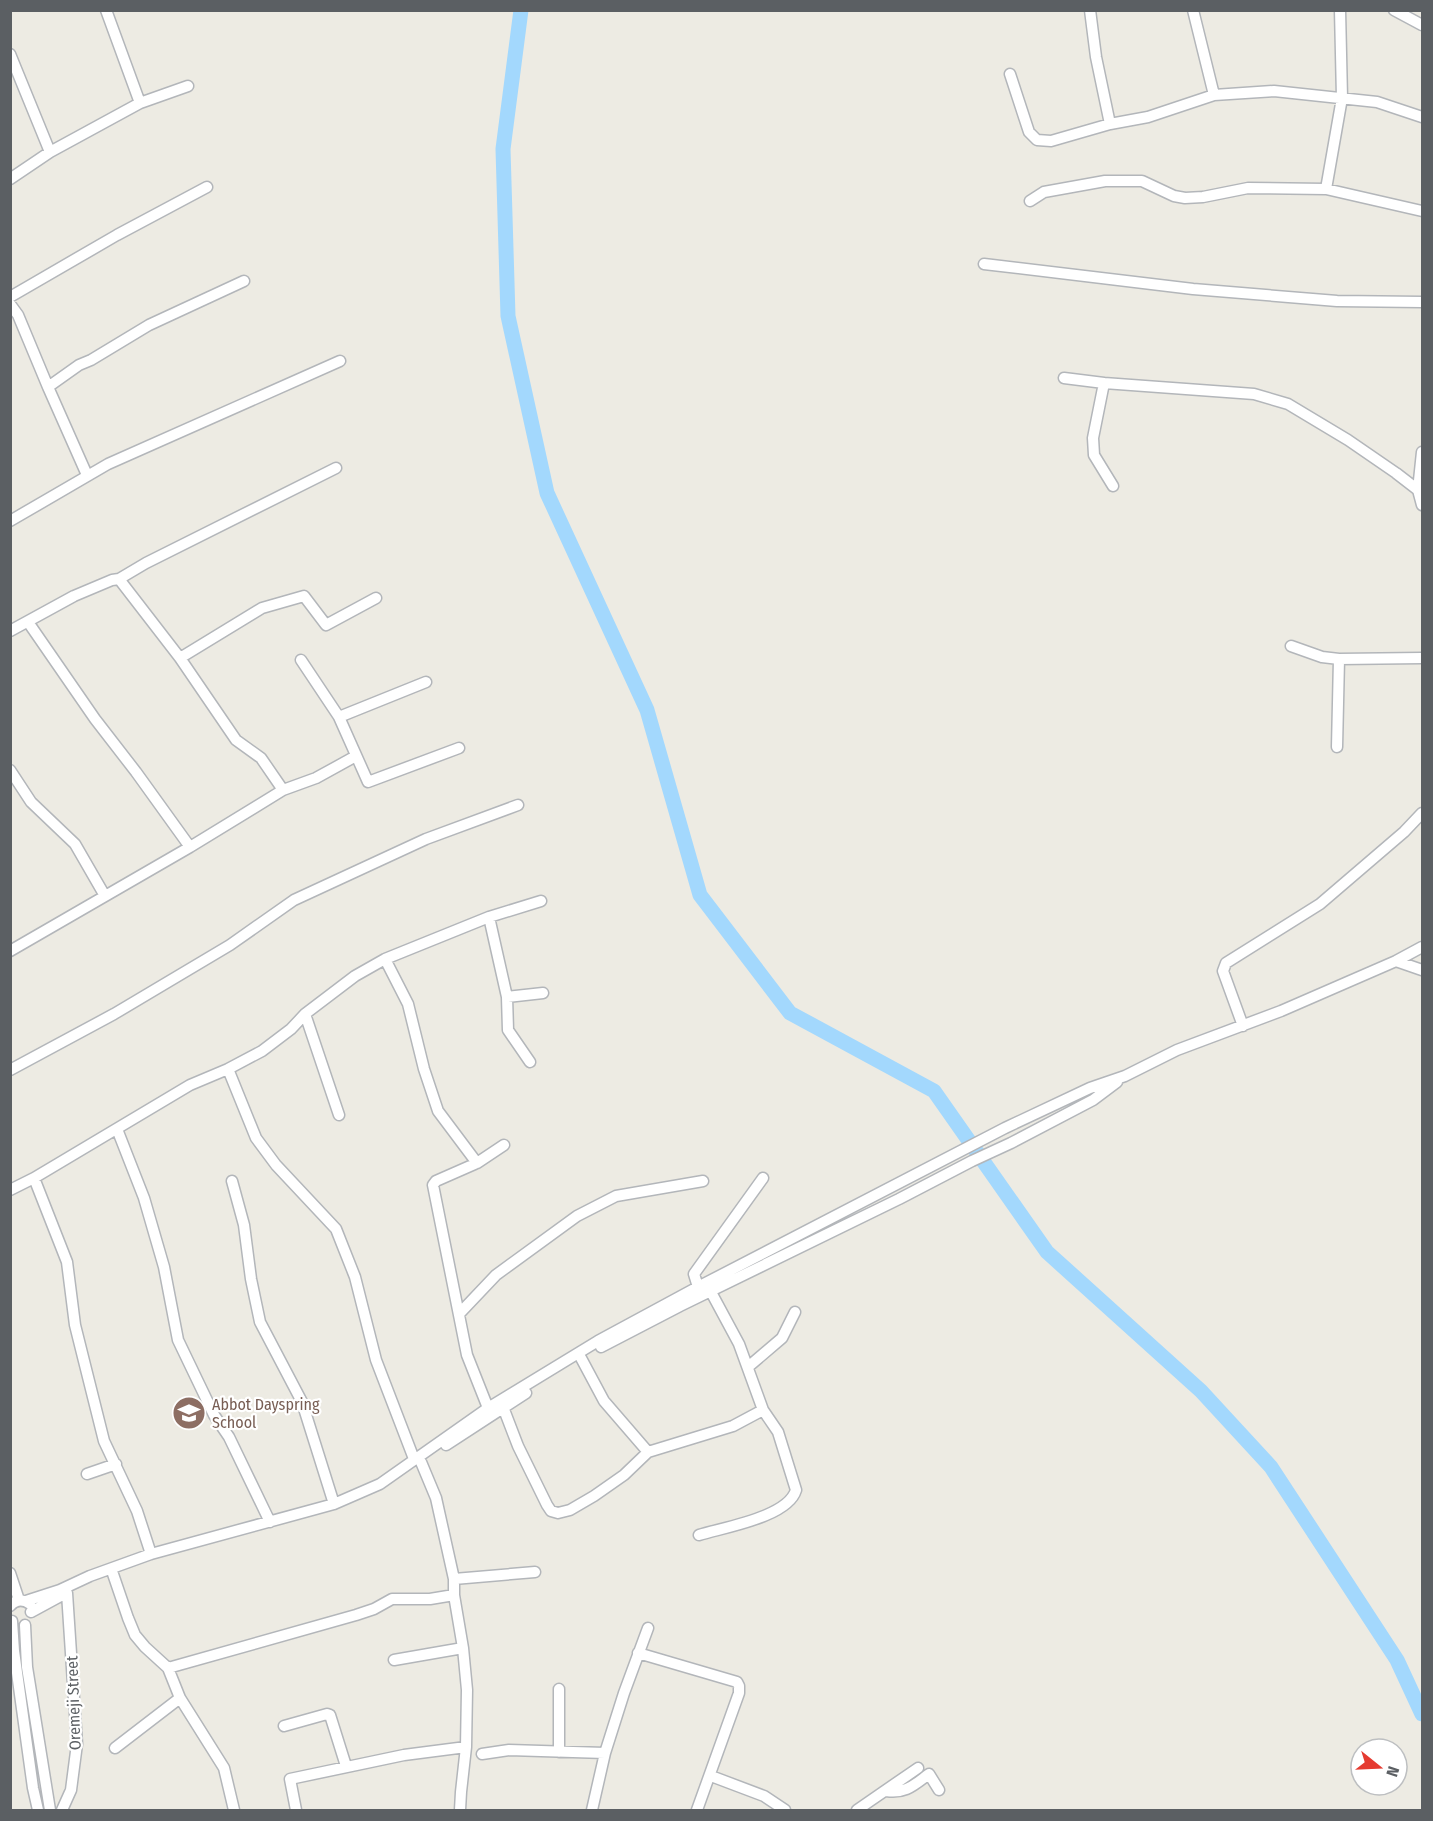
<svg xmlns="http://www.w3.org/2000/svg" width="1433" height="1821" font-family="'Fira Sans Condensed',sans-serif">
<rect width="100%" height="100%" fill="#edebe3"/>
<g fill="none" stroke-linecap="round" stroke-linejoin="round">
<path stroke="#a3d8fd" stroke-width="15" d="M521,10L503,149L508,316L547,493L647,710L700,895L790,1013L934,1091L1047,1252L1201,1391L1271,1467L1397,1660L1422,1714"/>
<defs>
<path id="minor" d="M106,10L140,103
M1090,10L1096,57L1110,124
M1193,10L1214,95
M1394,10L1422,25
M10,54L50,152
M1010,74L1029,132L1037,140L1051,141L1110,124L1148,117L1214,95L1274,91L1377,102L1422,117
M10,179L50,152L140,103L188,86
M1326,189L1342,98L1340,10
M1030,201L1044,192L1105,181H1142L1174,196L1185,198L1203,197L1248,188L1326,189L1422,211
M984,264L1193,289L1337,301L1422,302
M10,297L117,235L207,187
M10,304L18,315L48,387L87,475
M1064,378L1104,383L1093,438L1094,455L1113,486
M1104,383L1254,394L1288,404L1348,440L1396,473L1418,490L1422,505
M48,387L79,365L91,360L149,325L244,281
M1418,490L1422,452
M10,521L108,464L340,361
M119,579L180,658L236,740L261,758L283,790
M28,622L95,719L136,772L190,847
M10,631L74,596L112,580L119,579L146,563L336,468
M1291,646L1322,657L1339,659L1422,658
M180,658L262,608L304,596L326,625L376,598
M301,660L339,717
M426,682L339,717L368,782L459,748
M1337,747L1339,659
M10,770L31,802L75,844L105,896
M489,917L507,997L543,993
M10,951L190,847L283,790L316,778L356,756
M385,959L408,1004L424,1069L438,1111L477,1163
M1396,961L1422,970
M507,997L508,1030L530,1062
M305,1014L339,1115
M1243,1026L1223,971L1226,963L1320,904L1404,832L1422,813
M228,1069L256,1138L276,1165L336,1229L355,1277L376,1360L414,1459
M10,1070L114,1014L230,945L294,900L426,839L518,805
M117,1129L144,1198L164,1267L178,1340L214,1415L229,1437L270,1522
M34,1178L67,1262L75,1325L104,1441L137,1511L151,1554
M232,1181L244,1225L251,1279L260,1322L302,1402L334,1504
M10,1190L34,1178L190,1085L228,1069L262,1051L291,1029L305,1014L355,976L385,959L489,917L541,901
M698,1287L694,1274L763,1178
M459,1314L496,1275L577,1216L616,1196L703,1181
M601,1347L680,1306L899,1199L972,1161L1011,1143L1093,1100L1117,1082
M581,1358L604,1401L648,1452
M748,1367L782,1338L795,1312
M503,1407L518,1446L547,1505L551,1511L558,1513L570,1510L594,1496L624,1475L648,1452L733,1426L763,1410
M488,1408L467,1355L433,1185L436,1181L477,1163L504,1145
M446,1445L526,1393
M421,1462L436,1498L454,1579V1595L463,1648L467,1690L466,1747L461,1792L460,1810
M87,1474L116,1464
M699,1535C725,1527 788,1517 796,1490L778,1432L763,1410L739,1344L711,1292
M10,1573L19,1600
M113,1574L128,1618L135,1635L145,1647L168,1668L180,1698L224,1768L234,1810
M454,1579L535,1572
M26,1601L60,1590L90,1576L151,1554L334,1504L380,1484L488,1408L598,1341L698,1287L1005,1128L1090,1088L1125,1076L1177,1050L1281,1011L1396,961L1422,947
M10,1606C16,1599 23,1599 30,1604
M31,1612L66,1593
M12,1621L14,1651L33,1788L38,1810
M25,1625L27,1667L50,1810
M638,1653L737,1682L739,1686V1693L697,1810
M394,1660L463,1648
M168,1668L356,1615L374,1609L392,1599H430L454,1595
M284,1726L327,1714L330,1715L346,1766
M115,1748L180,1698
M559,1752V1689
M482,1754L509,1750L605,1753
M711,1776L764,1796L785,1810
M886,1791C906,1794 914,1785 929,1774L939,1790
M62,1810L71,1790L77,1744L67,1593
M296,1810L290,1779L404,1755L466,1747
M592,1810L605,1753L624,1693L648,1628
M857,1810L918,1768"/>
</defs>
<use href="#minor" stroke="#b3b6ba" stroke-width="13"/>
<use href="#minor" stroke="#fff" stroke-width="10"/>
</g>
<defs>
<symbol id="school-disc" viewBox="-11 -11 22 22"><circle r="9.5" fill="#8d6e63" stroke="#fff"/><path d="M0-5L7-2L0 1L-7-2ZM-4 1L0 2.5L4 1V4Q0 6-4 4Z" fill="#fff"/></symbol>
</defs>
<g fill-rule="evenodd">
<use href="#school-disc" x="170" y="1394" width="38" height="38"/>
</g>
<g text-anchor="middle" stroke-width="4.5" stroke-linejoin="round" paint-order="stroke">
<g font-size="16" fill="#785e54" stroke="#fff" text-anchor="start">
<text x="212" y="1410">Abbot Dayspring<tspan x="212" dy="18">School</tspan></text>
</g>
<g font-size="16" fill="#5b5f63" stroke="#fff">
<text transform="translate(73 1703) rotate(-92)" y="6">Oremeji Street</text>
</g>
</g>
<rect width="1433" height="1821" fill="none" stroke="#5b5f63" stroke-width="24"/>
<g transform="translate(1379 1767) rotate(108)"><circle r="28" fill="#ffffff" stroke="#bdbfc1" stroke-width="1.5"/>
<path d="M0-4.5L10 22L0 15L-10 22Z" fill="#e53b31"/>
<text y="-9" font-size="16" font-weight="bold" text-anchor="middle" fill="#5b5f63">N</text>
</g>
</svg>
